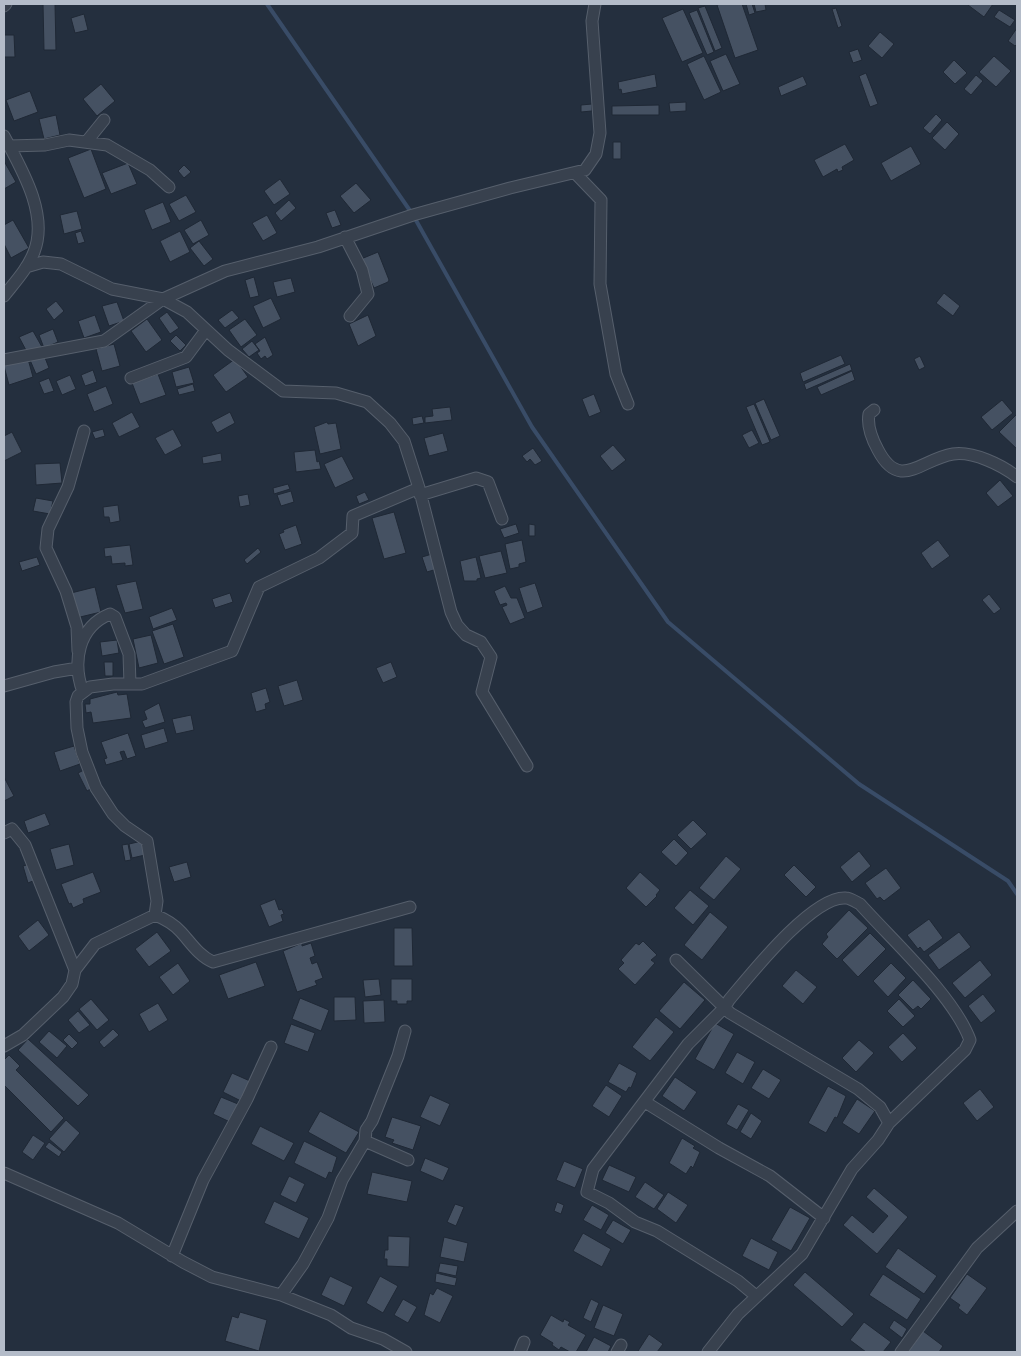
<svg xmlns="http://www.w3.org/2000/svg" width="1021" height="1356" font-family="Montserrat,sans-serif">
<rect width="100%" height="100%" fill="#242f3e"/>
<g fill="none" stroke-linecap="round" stroke-linejoin="round">
<path stroke="#394c67" stroke-width="4" d="M267,4L413,215L532,427L668,622L859,784L1008,881L1017,894"/>
</g>
<path fill="#455162" stroke="#1f2835" d="M43,4H55L56,50H44Z
M721,4H742L758,50L735,58L717,5Z
M746,4H752L755,13L749,15Z
M754,4H765L766,10L756,12Z
M969,4H993L984,17L968,5Z
M705,6L722,48L715,51L698,8Z
M836,8L842,26L838,28L832,9Z
M683,9L703,53L682,62L662,18Z
M697,10L714,52L707,55L689,13Z
M999,10L1015,20L1010,27L994,17Z
M84,14L88,30L75,33L71,18Z
M1017,28V44L1015,46L1008,41Z
M880,32L894,44L882,58L868,46Z
M4,35H14L15,57H4Z
M858,49L862,60L853,63L849,52Z
M726,54L740,84L723,91L710,61Z
M704,56L721,92L704,100L687,64Z
M994,56L1011,71L996,87L979,72Z
M954,60L967,73L955,84L943,72Z
M866,73L878,104L870,107L859,76Z
M655,74L657,87L622,94L621,89L619,90L618,82Z
M976,75L983,81L971,95L964,89Z
M803,76L807,85L781,96L778,87Z
M101,84L115,101L97,116L83,99Z
M30,91L38,112L14,121L6,100Z
M686,102V111L670,112L669,103Z
M592,104V111L581,112V105Z
M659,105V115H612V106Z
M936,114L942,120L930,134L923,128Z
M56,115L60,135L44,139L39,119Z
M947,122L959,134L945,150L932,138Z
M613,142H621V159H613Z
M845,144L854,160L842,167L843,170L838,172L837,169L823,177L814,160Z
M911,146L921,164L891,181L881,163Z
M91,149L106,189L84,198L68,158Z
M4,161L16,182L4,189Z
M128,163L137,184L111,194L102,173Z
M184,165L191,172L184,178L178,171Z
M280,179L290,194L274,205L264,191Z
M356,183L371,200L354,213L340,196Z
M186,195L196,212L179,221L169,204Z
M289,200L296,208L281,221L275,213Z
M163,202L171,222L152,230L144,210Z
M335,210L341,225L332,228L326,213Z
M77,211L82,229L64,234L60,215Z
M267,215L277,233L263,241L252,223Z
M13,220L29,248L11,258L4,244V225Z
M201,220L209,235L193,244L184,230Z
M81,231L85,242L78,244L75,233Z
M180,231L190,252L170,262L160,241Z
M199,241L213,259L204,266L190,248Z
M378,252L389,280L388,282L374,288L361,259Z
M254,277L259,296L250,298L245,280Z
M291,278L295,292L277,297L273,282Z
M944,293L960,306L953,316L936,303Z
M271,298L281,319L263,328L253,306Z
M56,301L64,311L54,320L46,309Z
M117,302L124,321L109,326L102,306Z
M232,310L239,318L225,328L218,320Z
M167,312L179,328L170,334L159,318Z
M95,315L101,332L84,338L78,321Z
M368,315L376,336L358,346L349,324Z
M147,319L162,340L146,352L131,331Z
M245,319L257,335L241,347L229,330Z
M53,329L58,342L44,348L39,335Z
M33,331L42,347L28,354L19,337Z
M176,335L186,345L180,351L170,341Z
M265,337L273,355L267,359L265,356L261,359L257,353L260,351L255,344Z
M252,341L259,350L249,357L242,349Z
M114,344L120,366L102,371L96,349Z
M44,355L49,368L36,374L30,360Z
M841,355L845,364L803,382L800,373Z
M920,356L925,367L919,370L914,359Z
M28,359L33,377L9,385L4,366Z
M235,359L248,377L226,392L213,375Z
M850,364L852,370L806,390L804,384Z
M189,367L194,383L176,387L172,372Z
M93,370L97,382L85,386L81,375Z
M852,371L855,380L821,395L817,387Z
M158,374L166,395L140,404L132,383Z
M70,375L76,389L62,395L56,381Z
M49,378L54,391L44,394L39,382Z
M193,384L195,391L179,395L177,389Z
M106,386L113,404L94,412L87,394Z
M594,394L601,412L589,417L582,399Z
M764,399L780,436L771,440L755,403Z
M1002,400L1013,413L992,430L981,417Z
M754,404L770,442L762,445L746,407Z
M450,407L452,420L425,423V417L433,416L432,409Z
M132,412L140,427L119,437L112,423Z
M230,412L235,423L217,433L211,422Z
M1016,415L1017,416V449L999,432Z
M422,416L424,423L413,425L412,418Z
M327,422L328,424L336,423L341,449L320,454L314,427Z
M103,429L105,436L95,439L92,432Z
M173,429L182,446L165,455L155,438Z
M752,430L759,443L749,448L742,435Z
M12,432L22,452L4,461V436Z
M443,433L448,451L429,456L424,438Z
M613,445L626,460L612,471L600,456Z
M533,448L542,461L535,465L530,459L527,462L522,456Z
M315,450L317,462L319,461L321,469L296,472L294,452Z
M221,453L222,461L203,464L202,457Z
M342,456L354,479L335,488L324,464Z
M60,463L62,483L36,485L35,464Z
M1000,480L1013,496L998,507L986,493Z
M288,484L290,489L274,494L273,488Z
M291,491L294,502L281,506L277,495Z
M365,492L369,500L359,504L356,496Z
M248,494L250,505L240,507L238,496Z
M36,498L53,501L50,514L33,511Z
M118,505L120,521L110,523L109,517H104L103,507Z
M394,512L406,553L384,559L372,518Z
M516,524L519,533L504,538L500,529Z
M529,524L535,525V536H529Z
M296,525L302,544L285,550L279,534L284,532L283,530Z
M522,540L526,562L519,564V567L510,569L505,544Z
M938,540L950,556L932,569L921,553Z
M130,545L133,565L125,566V563L112,564L111,556L105,557L104,548Z
M258,548L261,552L247,564L244,560Z
M501,551L507,573L485,578L479,556Z
M432,554L437,569L427,572L422,557Z
M37,557L40,565L22,571L19,562Z
M476,557L481,578L477,579V581H464L460,561Z
M136,581L143,609L125,613L116,585Z
M535,583L543,607L527,613L519,588Z
M505,586L511,598H517L525,618L510,624L502,607L507,605L506,603L500,605L494,591Z
M95,587L101,612L76,618L71,593Z
M230,593L233,602L215,608L212,599Z
M989,594L1001,609L994,614L982,600Z
M172,608L177,620L153,629L149,617Z
M173,624L184,657L164,664L152,631Z
M151,635L158,663L139,668L133,639Z
M117,640L119,653L102,656L100,642Z
M104,662H113V676H105Z
M391,662L397,677L383,683L376,668Z
M297,680L303,700L284,706L278,686Z
M266,688L270,702L265,704L266,709L256,712L251,693Z
M117,692L118,695L127,694L131,718L93,723L91,712L86,713L85,704H90V699Z
M159,703L165,722L145,728L142,721L147,719L144,711Z
M191,715L194,730L176,734L172,719Z
M164,728L168,742L145,749L141,735Z
M128,733L136,756L127,759L124,751L120,752L123,760L106,765L104,759L107,758L101,742Z
M74,746L80,764L60,771L54,752Z
M84,770L94,787L87,791L78,773Z
M4,777L14,796L4,801Z
M45,813L50,825L28,833L24,821Z
M693,820L707,834L691,849L677,835Z
M674,839L688,853L676,866L661,852Z
M142,841L145,855L132,858L129,844Z
M69,844L74,865L56,870L50,849Z
M128,844L131,860L125,861L122,845Z
M859,851L871,866L852,882L840,867Z
M726,856L741,869L714,900L699,888Z
M187,862L191,877L174,882L169,867Z
M30,864L35,880L28,883L23,866Z
M794,865L816,887L806,897L784,875Z
M886,868L901,888L884,901L880,897L877,899L865,883Z
M93,872L101,892L83,899L84,903L73,908L71,903L69,904L61,884Z
M640,872L660,890L656,895L657,896L646,907L626,888Z
M690,890L709,906L693,925L674,908Z
M275,899L279,910L282,909L284,914L281,915L283,921L269,927L260,905Z
M849,910L868,928L837,959L822,944L828,937L826,934Z
M710,912L728,927L702,960L684,945Z
M929,919L943,938L924,952L920,947L918,949L907,935Z
M38,920L49,935L29,951L18,936Z
M394,928H412L413,966H394Z
M157,932L171,951L149,967L135,949Z
M959,932L971,947L939,970L928,955Z
M870,933L886,949L858,977L842,960Z
M643,941L657,955L651,960L655,963L635,985L618,969L624,963L621,960L636,943L639,945Z
M302,943V946L311,943L315,956L310,958L312,964L317,962L323,978L315,981L317,985L297,992L283,951Z
M980,960L992,975L965,998L952,983Z
M256,962L265,986L228,999L219,975Z
M178,963L190,981L173,995L159,977Z
M891,963L906,978L888,997L873,981Z
M796,970L817,987L803,1004L782,986Z
M379,979L381,995L365,997L363,980Z
M391,979H412V1001H407V1004H397V1001H391Z
M913,980L931,999L921,1009L918,1006L913,1010L898,995Z
M684,982L705,1000L680,1029L659,1011Z
M983,994L996,1011L981,1023L968,1006Z
M334,997H355L356,1020L334,1021Z
M300,998L329,1010L321,1031L292,1019Z
M91,999L109,1020L97,1030L79,1009Z
M899,999L915,1016L903,1027L887,1011Z
M384,1000L385,1022L364,1023L363,1001Z
M158,1003L168,1020L149,1032L139,1014Z
M78,1011L90,1025L79,1033L68,1020Z
M656,1017L674,1032L650,1061L632,1047Z
M715,1023L734,1034L714,1070L695,1059Z
M291,1024L315,1033L308,1052L284,1043Z
M113,1029L119,1035L104,1048L99,1042Z
M49,1031L67,1046L57,1058L39,1042Z
M903,1033L917,1048L902,1062L888,1047Z
M69,1034L78,1043L72,1049L63,1040Z
M28,1039L89,1095L78,1106L18,1050Z
M859,1040L874,1053L856,1072L842,1058Z
M737,1052L755,1062L743,1084L725,1073Z
M9,1055L20,1066L16,1070L64,1118L51,1132L4,1085V1060Z
M619,1063L637,1073L631,1088L629,1087L626,1092L608,1082Z
M763,1069L781,1080L769,1099L751,1088Z
M232,1073L250,1081L241,1101L223,1092Z
M675,1077L697,1092L684,1111L662,1096Z
M606,1085L622,1096L609,1117L592,1106Z
M828,1086L846,1096L837,1118L835,1117L826,1133L808,1123Z
M980,1089L994,1107L977,1121L963,1103Z
M430,1095L450,1104L440,1126L420,1117Z
M221,1097L238,1104L230,1122L213,1114Z
M857,1099L875,1111L859,1134L842,1123Z
M738,1104L749,1110L737,1130L726,1124Z
M320,1111L359,1132L346,1153L308,1132Z
M751,1113L762,1121L751,1139L740,1132Z
M392,1117L421,1126L413,1150L392,1143L394,1140L385,1137Z
M66,1120L80,1133L64,1152L49,1139Z
M260,1126L294,1143L284,1161L251,1144Z
M33,1135L45,1143L33,1160L22,1152Z
M682,1138L695,1146L693,1148L700,1152L693,1168L691,1166L686,1174L669,1163Z
M304,1141L337,1157L332,1173L329,1172L326,1179L294,1163Z
M49,1142L62,1152L59,1157L45,1147Z
M425,1158L449,1168L443,1181L420,1171Z
M564,1161L583,1169L575,1188L556,1180Z
M609,1165L636,1177L629,1192L602,1180Z
M372,1172L412,1181L407,1202L367,1194Z
M289,1176L305,1184L296,1203L280,1195Z
M645,1182L664,1195L654,1209L635,1197Z
M874,1188L908,1217L877,1254L843,1225L852,1215L873,1233L888,1216L866,1197Z
M668,1192L688,1205L676,1223L657,1209Z
M274,1201L309,1218L299,1239L264,1223Z
M557,1202L564,1205L561,1214L554,1211Z
M455,1204L464,1207L456,1226L447,1222Z
M592,1205L609,1215L601,1230L583,1220Z
M790,1207L810,1218L791,1251L771,1240Z
M613,1220L631,1230L623,1244L605,1233Z
M583,1233L611,1249L602,1267L573,1251Z
M388,1236L410,1237L409,1267L387,1266V1259H384L385,1250H388Z
M444,1237L468,1243L464,1262L440,1257Z
M751,1238L778,1252L769,1270L742,1256Z
M898,1248L937,1276L924,1294L885,1267Z
M440,1263L458,1266L456,1276L438,1272Z
M805,1272L854,1314L842,1327L793,1285Z
M436,1273L457,1278L455,1286L435,1282Z
M883,1274L921,1299L907,1320L869,1295Z
M967,1274L987,1288L967,1315L958,1308L960,1305L950,1298Z
M330,1276L353,1287L344,1306L321,1295Z
M380,1276L398,1286L383,1313L366,1303Z
M437,1288L453,1296L440,1323L424,1315L430,1293L433,1295Z
M403,1299L417,1307L408,1323L394,1315Z
M591,1299L599,1303L591,1322L583,1318Z
M603,1305L623,1314L614,1336L594,1328Z
M240,1312L267,1320L259,1351L225,1341L232,1316L238,1318Z
M551,1315L563,1322L564,1319L570,1322L568,1325L586,1335L576,1352H570L561,1347L559,1350L552,1345L553,1343L540,1335Z
M894,1320L907,1329L902,1338L889,1328Z
M864,1322L891,1342L883,1352H866L850,1340Z
M923,1331L943,1346L939,1352H908Z
M649,1334L663,1344L657,1352H640L638,1351Z
M594,1337L611,1346L608,1352H586Z"/>
<g fill="none" stroke-linecap="round" stroke-linejoin="round">
<defs>
<path id="street" d="M4,6L6,4
M4,136C21,168 49,214 34,252C28,268 15,282 4,296
M87,141L104,120
M9,146L45,145L69,140L107,145L150,170L169,187
M576,174L601,200L600,284L616,374L628,404
M345,237L362,270L368,294L350,316
M26,267L43,262L61,264L112,289L163,299L187,312L228,350L283,391L336,393L367,402L390,423L404,441L419,488L451,612L457,625L466,635L481,642L491,657L482,692L527,766
M4,360L104,341L163,299L225,271L318,247L413,215L510,188L585,170L596,154L600,133L592,21L595,4
M131,378L186,357L206,330
M874,410L869,414C867,425 872,439 878,450C900,492 921,459 953,454C973,451 1002,465 1017,477
M420,495L476,478L488,482L502,519
M78,651L77,627L66,591L46,548L48,529L68,487L84,431
M4,686L54,672L78,668
M83,692C72,662 78,627 110,614L115,617L129,654L130,684
M4,833L12,829L25,845L75,970
M155,915L157,901L147,841L125,826L113,814L96,788L82,752L77,728L76,702L78,696L90,687L113,684H142L232,651L259,587L319,558L352,533L353,516L419,488
M676,960L730,1013L858,1089L880,1107L889,1123
M4,1046L23,1035L63,997L72,984L75,970L95,944L155,915C165,919 174,924 181,932C191,943 199,956 213,962L410,907
M645,1102L719,1148L770,1176L824,1218
M365,1141L408,1160
M4,1173L118,1223L183,1262L212,1277L281,1295L331,1315L351,1328L383,1339L406,1352
M172,1256L203,1180L247,1099L271,1047
M281,1295L303,1264L328,1218L342,1180L365,1141L366,1130L372,1121L398,1056L405,1031
M520,1352L524,1342
M617,1352L621,1345
M708,1352L738,1314L802,1254L852,1169L878,1140L889,1123L965,1050L970,1040C954,996 892,940 860,904C856,902 850,898 846,898C813,895 750,975 729,1000L725,1007L688,1044L593,1169L587,1192L609,1203L635,1222L657,1231L738,1281L756,1296
M901,1352L977,1248L1017,1211"/>
</defs>
<use href="#street" stroke="#565f6c" stroke-width="13"/>
<use href="#street" stroke="#38414e" stroke-width="11"/>
</g>
<rect width="1021" height="1356" fill="none" stroke="#b4bcc9" stroke-width="10"/>
</svg>
